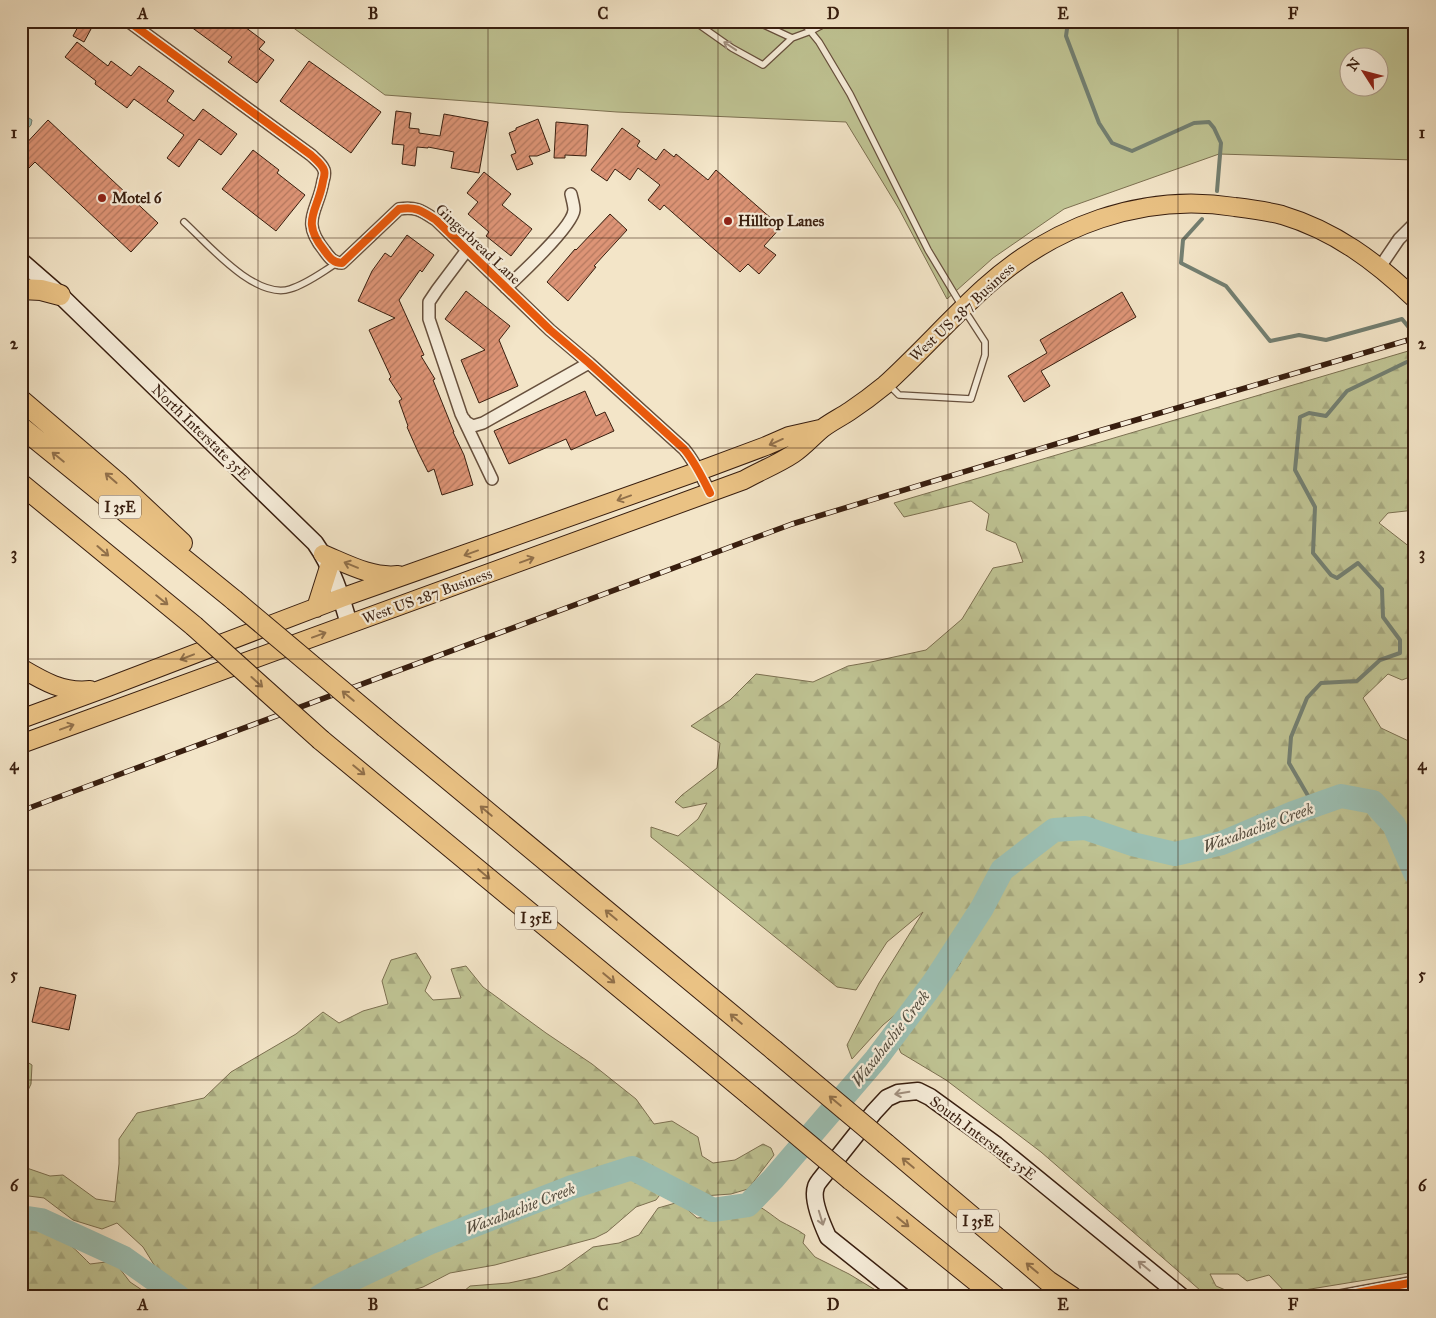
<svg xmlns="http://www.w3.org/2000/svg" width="1436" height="1318" font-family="'IM FELL Great Primer',serif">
<defs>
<pattern id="forest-firs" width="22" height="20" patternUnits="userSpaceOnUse" patternTransform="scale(1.25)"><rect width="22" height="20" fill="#bfc393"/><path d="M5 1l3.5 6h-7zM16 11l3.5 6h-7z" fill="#a5a77e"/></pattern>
<pattern id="water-ripples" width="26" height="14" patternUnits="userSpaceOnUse" patternTransform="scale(1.25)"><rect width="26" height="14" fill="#9bbfb3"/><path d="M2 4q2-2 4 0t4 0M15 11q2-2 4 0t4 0" fill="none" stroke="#7f9b90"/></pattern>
<pattern id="building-hatch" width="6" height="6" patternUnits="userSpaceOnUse" patternTransform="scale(1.25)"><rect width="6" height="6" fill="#dd9476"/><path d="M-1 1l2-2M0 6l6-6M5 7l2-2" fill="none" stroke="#b4785f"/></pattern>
</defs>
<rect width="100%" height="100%" fill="#f3e5c8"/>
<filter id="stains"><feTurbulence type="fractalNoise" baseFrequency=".004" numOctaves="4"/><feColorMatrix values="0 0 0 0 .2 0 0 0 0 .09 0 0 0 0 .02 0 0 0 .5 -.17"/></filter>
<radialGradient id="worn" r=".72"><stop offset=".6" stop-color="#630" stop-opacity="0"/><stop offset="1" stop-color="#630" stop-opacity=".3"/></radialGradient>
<path fill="#bfc393" stroke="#7c7051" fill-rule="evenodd" d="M284,21H1415V160L1219,154L1064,209L993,258L947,299L899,209L846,122L617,112L385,95ZM1348,58H1378V88H1348Z"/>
<path fill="url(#forest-firs)" stroke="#7c7051" d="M1415,349V510L1388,513L1379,523L1415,551V675L1402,680L1388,674L1363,698L1381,728L1415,744V1272L1286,1293L1269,1275L1247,1281L1238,1274H1210L1216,1286L1242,1297H1208L1041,1152L946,1080L901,1053L896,1042L960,964L974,924L939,962L913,1000L883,1025L852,1059L847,1045L879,983L923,912L887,942L856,990L837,987L651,837V827L678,836L698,819L707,803L683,808L675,802L682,795L717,768L720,743L691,726L730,700L756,674L813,682L848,666L871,662L926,650L962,619L993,568L1023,562L1016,543L986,530L989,514L971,501L904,517L894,503Z
M416,953L431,977L425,991L433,1000L461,998L451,969L466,966L483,987L546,1033L592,1064L636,1099L654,1124L672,1121L698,1137L702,1156L713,1163L735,1160L763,1144L771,1148L774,1155L748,1189L731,1194L703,1196L685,1192L672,1179L656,1200L636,1207L607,1232L595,1238L495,1265L450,1273L423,1287L389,1297H21V1221C48,1221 72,1246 90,1264L114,1261L130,1282L148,1294L156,1268L143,1247L117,1223L102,1229L73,1220L44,1198L21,1195V1166L50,1176L63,1175L96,1199L115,1202L119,1164V1139L137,1113L204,1098L231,1072L296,1034L323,1012L339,1023L363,1011L388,1004L382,981L391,960Z
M21,1058L32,1065L31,1084L21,1105Z
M679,1202L697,1218L721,1216L742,1217L760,1207C767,1211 773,1216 780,1221C789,1226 797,1229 805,1235L803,1243L815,1257L849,1274L887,1297H457L470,1286L509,1283L537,1277L561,1270L593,1247L619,1243L639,1235L658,1208Z"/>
<path fill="url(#water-ripples)" stroke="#737f71" d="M26,116L32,120L31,125L21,136V120Z"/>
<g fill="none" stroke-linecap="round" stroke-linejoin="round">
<path stroke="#737f71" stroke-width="4" d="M1068,22L1066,36L1099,123L1112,143L1132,151L1194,123L1209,122L1214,128L1221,143L1217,191
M1202,219L1183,240L1181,263L1226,286L1270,341L1299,335L1326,340L1402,319L1415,335
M1314,806L1289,763L1291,737L1307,698L1321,683L1357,681L1380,660L1400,653V640L1383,617L1382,589L1358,563L1337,578L1331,575L1313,553L1315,507L1295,470L1300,417L1309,413L1326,416L1347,391L1415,358"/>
<path stroke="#9bbfb3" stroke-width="24" d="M21,1217L41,1220L124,1258L179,1297
M319,1297L334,1288L431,1242L572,1187L632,1168L713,1210L748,1205L773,1179L876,1059L934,982L982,908L1002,870L1054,830L1085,828L1132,844L1175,854L1222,843L1293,813L1341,796L1373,802L1394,825L1415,873"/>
</g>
<path fill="url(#building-hatch)" stroke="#381e0f" d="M183,21H237L265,42L259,49L274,60L257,83L228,62L232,57Z
M80,23L91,29L84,42L73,36Z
M77,42L108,66L111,61L131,76L139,66L174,91L167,101L194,121L203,109L237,134L221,155L199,139L179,167L167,158L184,135L134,99L127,108L95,84L96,81L65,57Z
M309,61L381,112L351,153L280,101Z
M396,111L411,113L409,128L419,129V133L440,136L444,114L488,122L479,173L451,168L454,152L428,147V148L417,147L415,166L402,164L404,145L392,144Z
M538,119L550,151L537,156H529L533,164L517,170L511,155L516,153L509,133L516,130V128Z
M48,120L158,223L131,252L35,162L21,176V149Z
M556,122L588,125L586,156L565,155V158H554Z
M622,128L640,141L637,146L656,160L664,149L674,157L676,154L708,180L716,170L781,227L764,246L776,255L759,274L748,264L740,272L664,205L660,210L648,200L660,185L638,168L630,180L615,169L607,181L591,170Z
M253,150L279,170L277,173L305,195L276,231L222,189Z
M484,172L511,194L502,205L532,229L511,256L486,236L489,232L468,214L478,202L467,193Z
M610,214L627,230L594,266L596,267L568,301L547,282L575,249L576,250Z
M407,235L434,255L422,272L420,270L399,300L424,355L421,356L435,379L433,380L454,432H453L464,455L473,485L442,495L434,469L428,472L418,452L407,427L408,426L399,401L402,399L389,379L391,377L369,330L395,318L358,301L372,271L385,253L391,257Z
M466,291L510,326L499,340L518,386L479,403L461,360L485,350L445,319Z
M1122,292L1136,317L1041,371L1050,386L1024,402L1008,376L1047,353L1040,340Z
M585,391L596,416L605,412L614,431L571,450L566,439L509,464L494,431Z
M40,987L76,995L69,1030L32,1022Z"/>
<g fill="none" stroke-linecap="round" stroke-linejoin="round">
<defs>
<path id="service" d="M700,21L698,24L732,48L763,65L792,38L811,31L830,21
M758,21L764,25L792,38
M802,21L819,42L850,94L928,250L963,308L985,342V355L971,399L899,395L889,385
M184,222C207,243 255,300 290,289C307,284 322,272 337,263"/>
<path id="minor" d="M128,21L311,155C315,159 322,164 324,170C325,173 324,178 323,181C318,212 300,220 324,250C329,257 333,263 342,263L399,209C416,206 422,211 436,220L550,330L589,363L684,449C695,462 702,477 710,493
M467,250L437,290L429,302V319L461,414L492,479
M1380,267L1399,239L1415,223
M506,288C520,275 573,226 574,210C574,205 572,199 571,194
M464,419L466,422L473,426L483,423L589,363
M1335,1297L1415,1282"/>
<path id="secondary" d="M21,261L60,295L315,543C332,567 341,596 349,624
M903,1297L828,1237C823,1226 811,1199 816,1187C816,1185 818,1183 820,1180L874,1112L887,1098L898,1093L918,1091L930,1097L996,1145L1182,1297"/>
<path id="primary" d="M323,554C347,564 372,578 398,575
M316,608L329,567
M21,668C43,681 63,693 90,690
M21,719L108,687L341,598L699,471L766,446L789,436L820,429
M21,744L744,480C760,471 778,464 793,454C804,447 813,436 823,428C831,422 841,417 850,411C862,403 874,394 885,385C919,354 950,319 984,288C1052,226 1143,192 1235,207C1251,209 1267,211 1282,215C1335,231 1375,261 1415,299"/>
<path id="motorway" d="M21,289L41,290L60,295
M21,400L118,483L182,543
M21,427L234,600
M21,484L194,626
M385,727L774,1050
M321,740L751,1096
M886,1144L1048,1281L1072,1297
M851,1180L996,1297"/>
</defs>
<use href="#service" stroke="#67503d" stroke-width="8"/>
<use href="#minor" stroke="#67503d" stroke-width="14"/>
<use href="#secondary" stroke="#381e0f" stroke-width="19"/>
<use href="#primary" stroke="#381e0f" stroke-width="20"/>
<use href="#motorway" stroke="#381e0f" stroke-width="22"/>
<use href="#service" stroke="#f7eedb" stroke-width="5.5"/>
<use href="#minor" stroke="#f7eedb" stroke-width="11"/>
<use href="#secondary" stroke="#f7eedb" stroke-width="16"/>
<use href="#primary" stroke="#eac284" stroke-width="18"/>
<use href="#motorway" stroke="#eac284" stroke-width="20"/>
<defs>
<path id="rail" d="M21,811L792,524L1102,430L1415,338"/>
</defs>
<use href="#rail" stroke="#381e0f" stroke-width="5.5"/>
<use href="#rail" stroke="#f7eedb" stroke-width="4" stroke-dasharray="11" stroke-linecap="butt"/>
<defs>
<path id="motorway-bridge" d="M234,600L385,727
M194,626L321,740
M774,1050L886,1144
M751,1096L851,1180"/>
</defs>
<use href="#motorway-bridge" stroke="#381e0f" stroke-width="22" stroke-linecap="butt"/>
<use href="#motorway-bridge" stroke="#eac284" stroke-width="20"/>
<defs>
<path id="cycleway" d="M128,21L311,155C315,159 322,164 324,170C325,173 324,178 323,181C318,212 300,220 324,250C329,257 333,263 342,263L399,209C416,206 422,211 436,220L550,330L589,363L684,449C695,462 702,477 710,493
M1335,1297L1415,1282"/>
</defs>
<use href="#cycleway" stroke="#f7eedb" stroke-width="11"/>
<use href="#cycleway" stroke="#e8590c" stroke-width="8"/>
</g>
<defs><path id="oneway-shaft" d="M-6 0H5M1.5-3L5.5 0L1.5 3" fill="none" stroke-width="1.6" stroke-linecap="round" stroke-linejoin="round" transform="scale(1.25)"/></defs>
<g stroke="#a1907f">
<use href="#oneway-shaft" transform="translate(730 46) rotate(-146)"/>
<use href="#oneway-shaft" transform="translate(902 1093) rotate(171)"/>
<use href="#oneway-shaft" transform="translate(821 1218) rotate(73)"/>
<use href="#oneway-shaft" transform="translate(1144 1266) rotate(-141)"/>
</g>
<g stroke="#91704a">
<use href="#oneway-shaft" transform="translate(776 442) rotate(156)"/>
<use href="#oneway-shaft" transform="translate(58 457) rotate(-141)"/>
<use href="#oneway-shaft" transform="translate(111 478) rotate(-139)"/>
<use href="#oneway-shaft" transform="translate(624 498) rotate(160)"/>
<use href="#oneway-shaft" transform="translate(103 551) rotate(41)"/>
<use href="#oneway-shaft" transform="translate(471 553) rotate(160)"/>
<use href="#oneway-shaft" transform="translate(527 560) rotate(-20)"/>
<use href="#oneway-shaft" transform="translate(351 565) rotate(-158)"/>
<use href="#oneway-shaft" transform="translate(162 600) rotate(39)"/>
<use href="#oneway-shaft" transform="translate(319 635) rotate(-20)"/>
<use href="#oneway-shaft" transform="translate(187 657) rotate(159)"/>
<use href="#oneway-shaft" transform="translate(257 682) rotate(42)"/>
<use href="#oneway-shaft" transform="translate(348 696) rotate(-140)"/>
<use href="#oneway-shaft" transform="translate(67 727) rotate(-20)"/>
<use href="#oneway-shaft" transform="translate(359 770) rotate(39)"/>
<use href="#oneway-shaft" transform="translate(486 811) rotate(-140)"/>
<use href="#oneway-shaft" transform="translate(484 874) rotate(40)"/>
<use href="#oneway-shaft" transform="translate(611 915) rotate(-140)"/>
<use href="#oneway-shaft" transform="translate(609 978) rotate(40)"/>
<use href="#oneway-shaft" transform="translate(736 1019) rotate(-140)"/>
<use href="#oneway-shaft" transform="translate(835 1101) rotate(-140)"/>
<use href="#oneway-shaft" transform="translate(908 1163) rotate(-140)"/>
<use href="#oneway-shaft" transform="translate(903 1222) rotate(39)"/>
<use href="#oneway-shaft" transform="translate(1032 1268) rotate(-140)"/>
</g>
<path fill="none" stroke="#381e0f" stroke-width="1" stroke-opacity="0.55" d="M258,21V1297M488,21V1297M718,21V1297M948,21V1297M1178,21V1297M21,238H1415M21,448H1415M21,659H1415M21,870H1415M21,1080H1415"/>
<g fill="#8f2418" stroke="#f7eedb" stroke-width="2">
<circle cx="102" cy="198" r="5"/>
<circle cx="728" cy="221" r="5"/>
</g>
<g text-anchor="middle" stroke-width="4.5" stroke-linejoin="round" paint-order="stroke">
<g fill="#f7eedb" stroke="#715c4c" stroke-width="1">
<rect x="99" y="495.5" width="42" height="23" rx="4"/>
<rect x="515" y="906.5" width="42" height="23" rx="4"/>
<rect x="957" y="1209.5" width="42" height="23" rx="4"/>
</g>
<g font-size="14" font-weight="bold" fill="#381e0f">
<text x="120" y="512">I 35E</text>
<text x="536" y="923">I 35E</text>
<text x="978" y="1226">I 35E</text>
</g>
<g font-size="15" font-weight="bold" fill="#381e0f" stroke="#f7eedb" text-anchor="start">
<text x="112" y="203">Motel 6</text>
<text x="738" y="226">Hilltop Lanes</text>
</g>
<g font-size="15" fill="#381e0f" stroke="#f7eedb">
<text transform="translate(478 244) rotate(43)" y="5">Gingerbread Lane</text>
<text transform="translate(962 312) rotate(-43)" y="5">West US 287 Business</text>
<text transform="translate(201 432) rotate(44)" y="5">North Interstate 35E</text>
<text transform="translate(427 596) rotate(-20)" y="5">West US 287 Business</text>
<text transform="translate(983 1138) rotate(37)" y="5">South Interstate 35E</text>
</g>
<g font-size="16" font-style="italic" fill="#564e40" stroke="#f7eedb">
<text transform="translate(1258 827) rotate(-20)" y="6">Waxahachie Creek</text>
<text transform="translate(890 1038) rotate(-52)" y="6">Waxahachie Creek</text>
<text transform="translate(520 1208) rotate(-21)" y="6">Waxahachie Creek</text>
</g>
</g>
<rect width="1436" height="1318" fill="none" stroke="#f3e5c8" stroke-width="55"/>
<g transform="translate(1364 72) rotate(306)"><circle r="24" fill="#f7eedb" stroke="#ab9b89"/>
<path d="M0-4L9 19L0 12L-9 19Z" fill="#8f2418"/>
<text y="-8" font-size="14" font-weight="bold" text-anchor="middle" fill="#381e0f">N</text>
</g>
<rect x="28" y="28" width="1380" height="1262" fill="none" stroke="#381e0f" stroke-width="2"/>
<g font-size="16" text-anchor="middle" font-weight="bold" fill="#381e0f">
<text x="143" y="19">A</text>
<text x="373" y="19">B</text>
<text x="603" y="19">C</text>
<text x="833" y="19">D</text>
<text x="1063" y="19">E</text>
<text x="1293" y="19">F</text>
<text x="14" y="138">1</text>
<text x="1422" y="138">1</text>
<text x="14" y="349">2</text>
<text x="1422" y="349">2</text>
<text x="14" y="559">3</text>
<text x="1422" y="559">3</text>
<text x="14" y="770">4</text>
<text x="1422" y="770">4</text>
<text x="14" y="980">5</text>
<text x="1422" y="980">5</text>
<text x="14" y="1191">6</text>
<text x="1422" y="1191">6</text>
<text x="143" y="1310">A</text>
<text x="373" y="1310">B</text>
<text x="603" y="1310">C</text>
<text x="833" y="1310">D</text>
<text x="1063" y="1310">E</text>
<text x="1293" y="1310">F</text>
</g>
<rect width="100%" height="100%" filter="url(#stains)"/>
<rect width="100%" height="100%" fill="url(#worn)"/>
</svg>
